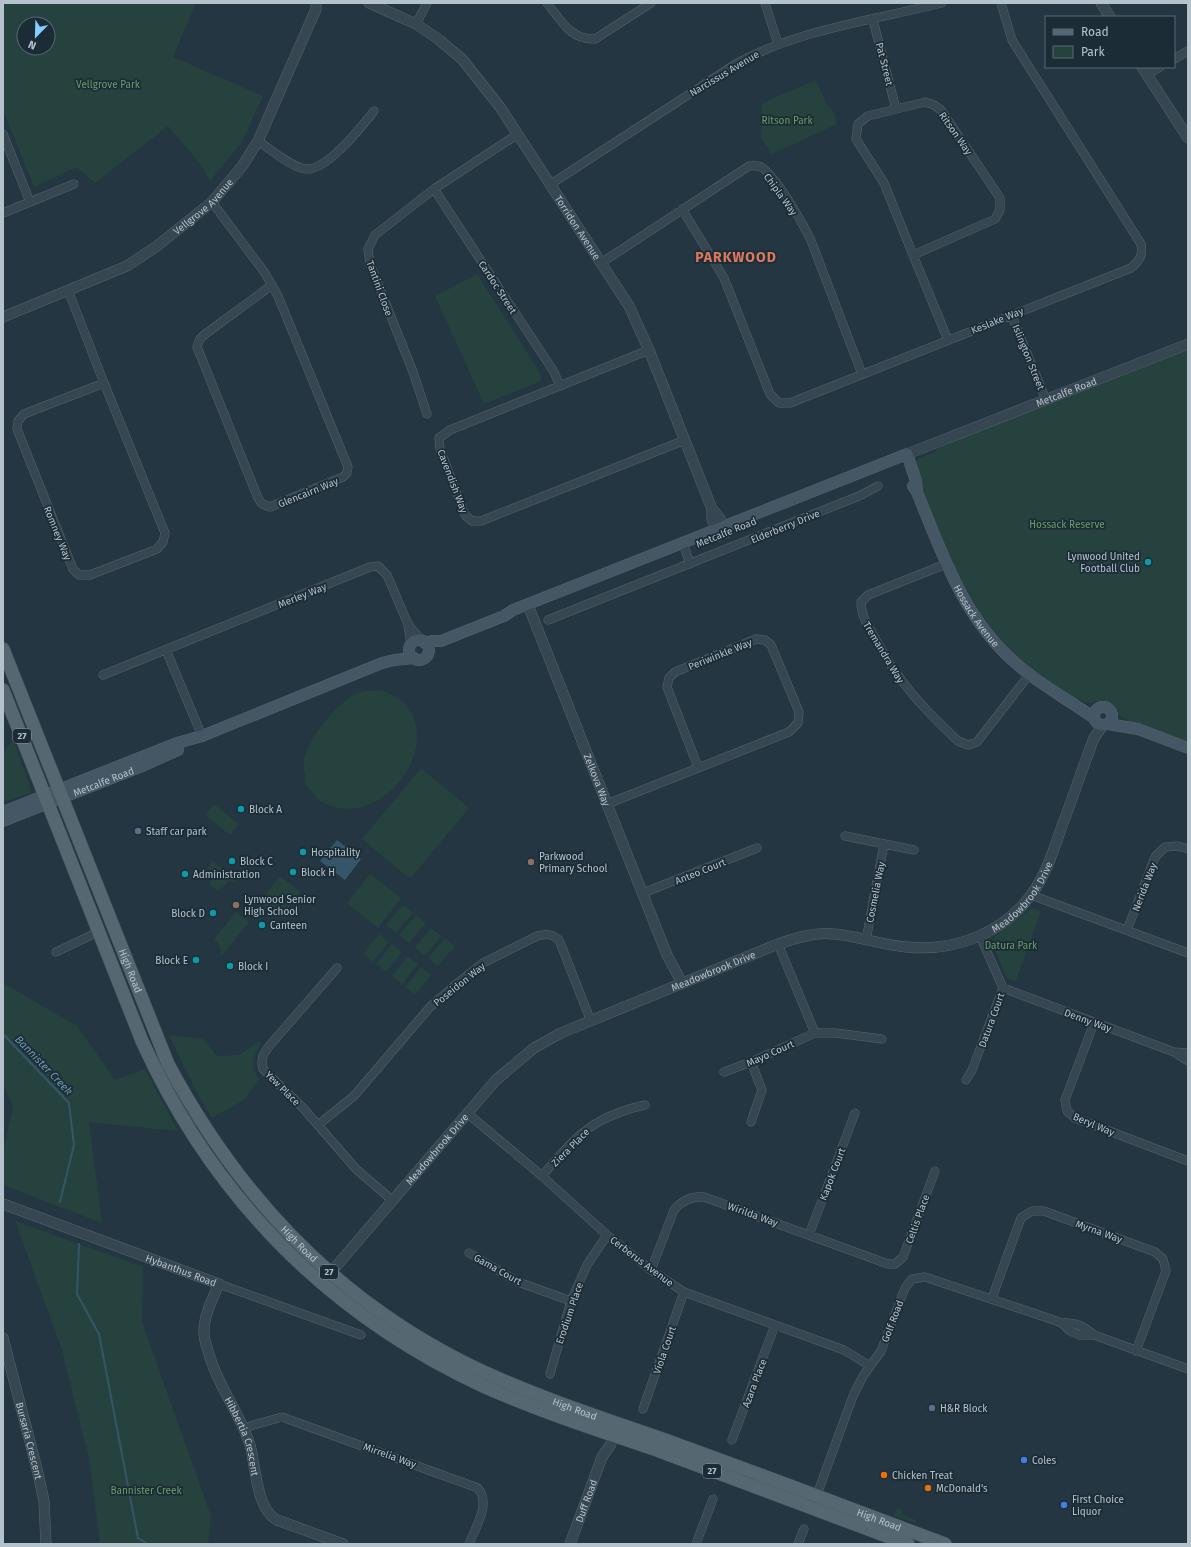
<svg xmlns="http://www.w3.org/2000/svg" width="1191" height="1547" font-family="'Fira Sans',sans-serif">
<rect width="100%" height="100%" fill="#233641"/>
<path fill="#25423f" fill-rule="evenodd" d="M3,3H196L173,57L263,96L242,142L210,181L201,165L168,126L95,183L76,167L34,187L3,110ZM24,24H48V48H24Z
M816,80L827,105L834,112L837,124L772,154L761,138L762,103Z
M477,274L542,376L541,381L484,404L435,296Z
M1188,347V744L1133,723L1115,713L1113,704L1103,700C1086,708 1069,697 1054,686C993,644 965,596 938,528C930,507 920,486 915,463L919,458L933,453L946,441Z
M382,690C388,694 400,698 405,704C445,751 377,833 322,802C317,799 312,792 308,787C304,783 305,778 305,773C304,769 303,764 304,760C309,737 336,703 358,693C364,690 374,691 382,690Z
M13,740L31,789L30,793L3,802V753Z
M421,768L469,808L410,879L362,839Z
M214,804L239,824L230,835L205,815Z
M213,861L236,880L234,883L230,881L218,891L209,884L214,877L206,870Z
M370,874L401,898L378,928L347,903Z
M280,876L301,892L280,918L260,902Z
M403,905L413,913L396,933L386,925Z
M1032,908L1041,911L1016,981L1007,978L992,943L996,935Z
M236,912L249,922L221,957L220,946L214,939Z
M416,915L426,923L409,943L399,935Z
M431,928L441,936L425,956L415,948Z
M379,934L389,942L373,962L363,954Z
M445,938L455,946L438,966L428,958Z
M392,944L402,952L386,972L376,964Z
M408,956L418,964L402,985L392,976Z
M421,967L431,975L415,995L405,987Z
M3,983L77,1026L115,1080L145,1069L178,1131L89,1122L102,1223L3,1185V1152L13,1108L3,1084Z
M169,1035L203,1039L217,1056L239,1055L259,1041L261,1044C253,1054 250,1068 259,1079L244,1100L212,1118L197,1093Z
M15,1221L143,1267L142,1322L211,1516L208,1544H100L89,1458L62,1350Z
M897,1508L903,1510L901,1515L916,1520V1523L894,1516Z"/>
<path fill="#355669" d="M337,840L361,859L345,880L320,861Z"/>
<g fill="none" stroke-linecap="round" stroke-linejoin="round">
<path stroke="#355669" stroke-width="2" d="M3,1034L69,1103L74,1145L60,1202
M79,1244L77,1294L99,1334L138,1538L148,1544"/>
<defs>
<path id="minor" d="M547,3C561,20 570,40 595,39L651,3
M765,3L778,44
M873,20L896,109
M416,24L427,3
M1174,59L1188,51
M1147,75L1160,67
M3,134L30,202
M258,141C270,149 292,168 306,169C327,171 362,126 374,111
M551,184L734,65C796,30 873,20 942,3
M434,189L554,372L560,386
M212,202L265,273L278,296L348,467L347,473L343,477L270,507L262,504L258,498L197,347L200,339L204,335L272,285
M682,209L724,278L770,394L779,403H790L1131,268C1140,260 1143,256 1141,244L1012,40L1001,3
M3,213L74,184
M913,255L884,183L856,139L858,124L868,116L925,102L934,105L941,110L1000,198V210L995,219L913,255L948,340
M601,263L749,166C753,166 758,165 761,167C777,177 801,221 810,238L862,374
M68,290L104,383L24,414L18,421L17,429L73,569L79,575H90L157,549L163,542L165,533L104,383
M1011,314L1046,400
M649,350L450,430L439,438L440,449L465,515L472,521H481L685,440
M427,414L413,372L370,264L368,249L375,235L434,189L518,134
M683,543L690,564
M946,564L868,595L861,602C861,616 868,626 875,638C898,682 923,708 958,741L968,745L977,742L1029,675
M548,620L859,496L878,486
M408,625L411,644
M166,650L202,736
M103,675L370,567L378,566L387,575L408,624L421,640
M607,804L789,732L798,723L799,712L771,645L765,640L756,639L675,672L669,678L667,687L698,767
M845,836L914,850
M643,893L757,848
M1031,895L1188,953
M1127,930L1155,857L1165,847L1178,846L1188,849
M866,940L884,844
M778,944L815,1033
M56,952L100,931
M337,968L270,1045C264,1053 260,1058 263,1069L304,1109L356,1169L392,1200
M1003,988L1174,1052L1188,1061
M1094,1023L1065,1100L1067,1111L1075,1118L1188,1161
M1174,1052L1188,1053
M724,1072L751,1062L815,1033H836L882,1039
M966,1080L972,1070L1003,988L980,936
M467,1113L542,1176L607,1235L651,1270L684,1292L844,1350L870,1366
M751,1122L762,1090L751,1062
M318,1125L354,1096L430,1007L459,982L483,963L537,936C546,934 551,933 559,940L590,1019
M542,1176C576,1137 591,1117 645,1105
M809,1235L855,1113
M469,1253L518,1282L571,1301
M651,1270L674,1210C682,1200 691,1196 704,1197L888,1264H895L903,1257L935,1171
M219,1284L361,1335
M992,1298L1021,1218L1032,1211H1044L1155,1252L1163,1259L1166,1271L1136,1351
M1062,1323C1076,1322 1083,1326 1094,1335L1188,1369
M550,1374L571,1301L587,1265L607,1235
M643,1409L684,1292
M243,1428L282,1417L478,1488C491,1504 476,1526 469,1544
M732,1440L775,1325
M815,1500L853,1396L863,1376L881,1351L905,1288L912,1279L925,1277L1045,1317L1062,1323L1070,1331L1079,1335H1094
M696,1544L713,1499
M798,1544L804,1529"/>
<g id="tertiary">
<path id="s1" d="M369,3L416,24L438,39L462,59L500,107L629,306L649,350L712,509V519L718,536"/>
<path d="M1101,3L1110,17"/>
<path d="M1142,67L1188,138"/>
<path id="s2" d="M3,317L127,266L157,246L212,202L243,165L258,141L316,9V3"/>
<path id="s3" d="M907,454L1188,344"/>
<path d="M712,509L719,517L726,533"/>
<path id="s4" d="M528,605L667,955L682,983"/>
<path id="s5" d="M3,1204L219,1284C213,1298 203,1317 204,1333C204,1340 207,1347 209,1354C218,1387 240,1413 250,1445C256,1467 256,1509 277,1520L343,1544"/>
<path id="s6" d="M326,1278L496,1080L534,1048L561,1033L778,944C796,938 815,932 834,934C858,936 882,945 906,947C953,952 1003,934 1031,895C1046,875 1054,849 1062,826C1073,797 1083,767 1094,738L1103,725"/>
<path id="s7" d="M3,1338L37,1469L44,1501L46,1544"/>
<path id="s8" d="M570,1544L602,1457L611,1444L612,1434L610,1430"/>
</g>
<g id="secondary">
<path id="s9" d="M913,486L917,492C943,556 964,620 1019,666C1042,686 1069,700 1094,718"/>
<circle cx="419" cy="650" r="10"/>
<path d="M425,643L432,641H441L504,616L513,610L907,454L916,481L917,492"/>
<circle cx="1103" cy="716" r="9"/>
<path d="M1108,724L1138,729L1188,748"/>
<path d="M3,812L177,743L202,736L382,663L394,660L414,658"/>
<path id="s10" d="M3,821L140,767L178,750"/>
</g>
<g id="primary">
<path id="s11" d="M3,649L168,1064C237,1193 331,1295 463,1362C531,1396 606,1419 679,1445C768,1477 856,1511 945,1544"/>
<path d="M3,690L142,1041C213,1197 328,1314 483,1386C541,1412 602,1431 662,1452C744,1482 826,1513 908,1544"/>
</g>
</defs>
<use href="#minor" stroke="#55656e" stroke-width="9"/>
<use href="#tertiary" stroke="#55656e" stroke-width="11"/>
<use href="#secondary" stroke="#55656e" stroke-width="12"/>
<use href="#primary" stroke="#44535d" stroke-width="14"/>
<use href="#minor" stroke="#374751" stroke-width="8"/>
<use href="#tertiary" stroke="#374751" stroke-width="10"/>
<use href="#secondary" stroke="#455764" stroke-width="11"/>
<use href="#primary" stroke="#556771" stroke-width="13"/>
</g>
<g fill="#0f9aa8" stroke="#1c2c36" stroke-width="1.5">
<circle cx="1148" cy="562" r="4"/>
<circle cx="241" cy="809" r="4"/>
<circle cx="303" cy="852" r="4"/>
<circle cx="232" cy="861" r="4"/>
<circle cx="293" cy="872" r="4"/>
<circle cx="185" cy="874" r="4"/>
<circle cx="213" cy="913" r="4"/>
<circle cx="262" cy="925" r="4"/>
<circle cx="196" cy="960" r="4"/>
<circle cx="230" cy="966" r="4"/>
</g>
<g fill="#5c6f8a" stroke="#1c2c36" stroke-width="1.5">
<circle cx="138" cy="831" r="4"/>
<circle cx="932" cy="1408" r="4"/>
</g>
<g fill="#8d6e63" stroke="#1c2c36" stroke-width="1.5">
<circle cx="531" cy="862" r="4"/>
<circle cx="236" cy="905" r="4"/>
</g>
<g fill="#3f7fe0" stroke="#1c2c36" stroke-width="1.5">
<circle cx="1024" cy="1460" r="4"/>
<circle cx="1064" cy="1505" r="4"/>
</g>
<g fill="#e8710a" stroke="#1c2c36" stroke-width="1.5">
<circle cx="884" cy="1475" r="4"/>
<circle cx="928" cy="1488" r="4"/>
</g>
<g text-anchor="middle" stroke-width="3.5" stroke-linejoin="round" paint-order="stroke">
<g fill="#1c2c36" stroke="#86959e" stroke-width="1">
<rect x="13" y="729" width="18" height="14" rx="3"/>
<rect x="320" y="1265" width="18" height="14" rx="3"/>
<rect x="703" y="1464" width="18" height="14" rx="3"/>
</g>
<g font-size="9" font-weight="bold" fill="#b4c2cb">
<text x="22" y="739">27</text>
<text x="329" y="1275">27</text>
<text x="712" y="1474">27</text>
</g>
<g font-size="10" fill="#b4c2cb" stroke="#1c2c36">
<text transform="translate(885 64) rotate(76)" y="4">Pat Street</text>
<text transform="translate(724 73) rotate(-31)" y="4">Narcissus Avenue</text>
<text transform="translate(956 133) rotate(55)" y="4">Ritson Way</text>
<text transform="translate(781 194) rotate(54)" y="4">Chipla Way</text>
<text dy="4" stroke="none"><textPath href="#s2" startOffset="231">Vellgrove Avenue</textPath></text>
<text dy="4" stroke="none"><textPath href="#s1" startOffset="314">Torridon Avenue</textPath></text>
<text transform="translate(498 287) rotate(57)" y="4">Cardoc Street</text>
<text transform="translate(380 288) rotate(70)" y="4">Tantini Close</text>
<text transform="translate(997 320) rotate(-22)" y="4">Keslake Way</text>
<text transform="translate(1029 357) rotate(68)" y="4">Islington Street</text>
<text dy="4" stroke="none"><textPath href="#s3" startOffset="171">Metcalfe Road</textPath></text>
<text transform="translate(453 481) rotate(69)" y="4">Cavendish Way</text>
<text transform="translate(308 492) rotate(-22)" y="4">Glencairn Way</text>
<text transform="translate(785 526) rotate(-22)" y="4">Elderberry Drive</text>
<text transform="translate(726 532) rotate(-22)" y="4">Metcalfe Road</text>
<text transform="translate(58 533) rotate(68)" y="4">Romney Way</text>
<text transform="translate(302 595) rotate(-22)" y="4">Merley Way</text>
<text dy="4" stroke="none"><textPath href="#s9" startOffset="145">Hossack Avenue</textPath></text>
<text transform="translate(884 652) rotate(59)" y="4">Tremandra Way</text>
<text transform="translate(720 654) rotate(-22)" y="4">Periwinkle Way</text>
<text dy="4" stroke="none"><textPath href="#s4" startOffset="188">Zelkova Way</textPath></text>
<text dy="4" stroke="none"><textPath href="#s10" startOffset="108">Metcalfe Road</textPath></text>
<text transform="translate(700 871) rotate(-22)" y="4">Anteo Court</text>
<text transform="translate(1144 887) rotate(-69)" y="4">Nerida Way</text>
<text transform="translate(875 892) rotate(-79)" y="4">Cosmelia Way</text>
<text dy="4" stroke="none"><textPath href="#s6" startOffset="841">Meadowbrook Drive</textPath></text>
<text dy="4" stroke="none"><textPath href="#s11" startOffset="346">High Road</textPath></text>
<text dy="4" stroke="none"><textPath href="#s6" startOffset="506">Meadowbrook Drive</textPath></text>
<text transform="translate(459 984) rotate(-39)" y="4">Poseidon Way</text>
<text transform="translate(991 1020) rotate(-70)" y="4">Datura Court</text>
<text transform="translate(1088 1020) rotate(20)" y="4">Denny Way</text>
<text transform="translate(770 1053) rotate(-24)" y="4">Mayo Court</text>
<text transform="translate(283 1088) rotate(45)" y="4">Yew Place</text>
<text transform="translate(1094 1124) rotate(23)" y="4">Beryl Way</text>
<text transform="translate(570 1147) rotate(-45)" y="4">Ziera Place</text>
<text dy="4" stroke="none"><textPath href="#s6" startOffset="170">Meadowbrook Drive</textPath></text>
<text transform="translate(832 1174) rotate(-69)" y="4">Kapok Court</text>
<text transform="translate(753 1214) rotate(20)" y="4">Wirilda Way</text>
<text transform="translate(917 1219) rotate(-70)" y="4">Celtis Place</text>
<text transform="translate(1099 1231) rotate(20)" y="4">Myrna Way</text>
<text dy="4" stroke="none"><textPath href="#s11" startOffset="670">High Road</textPath></text>
<text transform="translate(642 1261) rotate(37)" y="4">Cerberus Avenue</text>
<text transform="translate(498 1269) rotate(29)" y="4">Gama Court</text>
<text dy="4" stroke="none"><textPath href="#s5" startOffset="190">Hybanthus Road</textPath></text>
<text transform="translate(569 1313) rotate(-71)" y="4">Erodium Place</text>
<text transform="translate(892 1321) rotate(-69)" y="4">Golf Road</text>
<text transform="translate(664 1350) rotate(-71)" y="4">Viola Court</text>
<text transform="translate(754 1383) rotate(-69)" y="4">Azara Place</text>
<text dy="4" stroke="none"><textPath href="#s11" startOffset="994">High Road</textPath></text>
<text dy="4" stroke="none"><textPath href="#s5" startOffset="393">Hibbertia Crescent</textPath></text>
<text dy="4" stroke="none"><textPath href="#s7" startOffset="106">Bursaria Crescent</textPath></text>
<text transform="translate(390 1455) rotate(20)" y="4">Mirrelia Way</text>
<text dy="4" stroke="none"><textPath href="#s8" startOffset="46">Duff Road</textPath></text>
<text dy="4" stroke="none"><textPath href="#s11" startOffset="1318">High Road</textPath></text>
</g>
<g font-size="10" fill="#699e69" stroke="#1c2c36">
<text x="108" y="88">Vellgrove Park</text>
<text x="787" y="124">Ritson Park</text>
<text x="1067" y="528">Hossack Reserve</text>
<text x="1011" y="949">Datura Park</text>
<text x="146" y="1494">Bannister Creek</text>
</g>
<g font-size="10" fill="#b4c2cb" stroke="#1c2c36" text-anchor="start">
<text x="1140" y="560" text-anchor="end">Lynwood United<tspan x="1140" dy="12">Football Club</tspan></text>
<text x="249" y="813">Block A</text>
<text x="146" y="835">Staff car park</text>
<text x="311" y="856">Hospitality</text>
<text x="539" y="860">Parkwood<tspan x="539" dy="12">Primary School</tspan></text>
<text x="240" y="865">Block C</text>
<text x="301" y="876">Block H</text>
<text x="193" y="878">Administration</text>
<text x="244" y="903">Lynwood Senior<tspan x="244" dy="12">High School</tspan></text>
<text x="205" y="917" text-anchor="end">Block D</text>
<text x="270" y="929">Canteen</text>
<text x="188" y="964" text-anchor="end">Block E</text>
<text x="238" y="970">Block I</text>
<text x="940" y="1412">H&amp;R Block</text>
<text x="1032" y="1464">Coles</text>
<text x="892" y="1479">Chicken Treat</text>
<text x="936" y="1492">McDonald's</text>
<text x="1072" y="1503">First Choice<tspan x="1072" dy="12">Liquor</tspan></text>
</g>
<g font-size="11" font-style="italic" fill="#719ab1" stroke="#1c2c36">
<text transform="translate(44 1065) rotate(46)" y="4">Bannister Creek</text>
</g>
<g font-size="14" font-weight="bold" letter-spacing="1" fill="#dd785d" stroke="#1c2c36">
<text x="736" y="262">PARKWOOD</text>
</g>
</g>
<rect width="1191" height="1547" fill="none" stroke="#b4c2cb" stroke-width="8"/>
<rect x="1045" y="16" width="130" height="52" fill="#1c2c36" stroke="#596872"/>
<rect x="1053" y="29" width="20" height="6" fill="#556771" stroke="#596872"/>
<text x="1081" y="36" font-size="12" fill="#b4c2cb">Road</text>
<rect x="1053" y="46" width="20" height="12" fill="#25423f" stroke="#596872"/>
<text x="1081" y="56" font-size="12" fill="#b4c2cb">Park</text>
<g transform="translate(36 36) rotate(203)"><circle r="19" fill="#1c2c36" stroke="#596872"/>
<path d="M0-3L7 15L0 10L-7 15Z" fill="#85cfff"/>
<text y="-6" font-size="11" font-weight="bold" text-anchor="middle" fill="#b4c2cb">N</text>
</g>
</svg>
